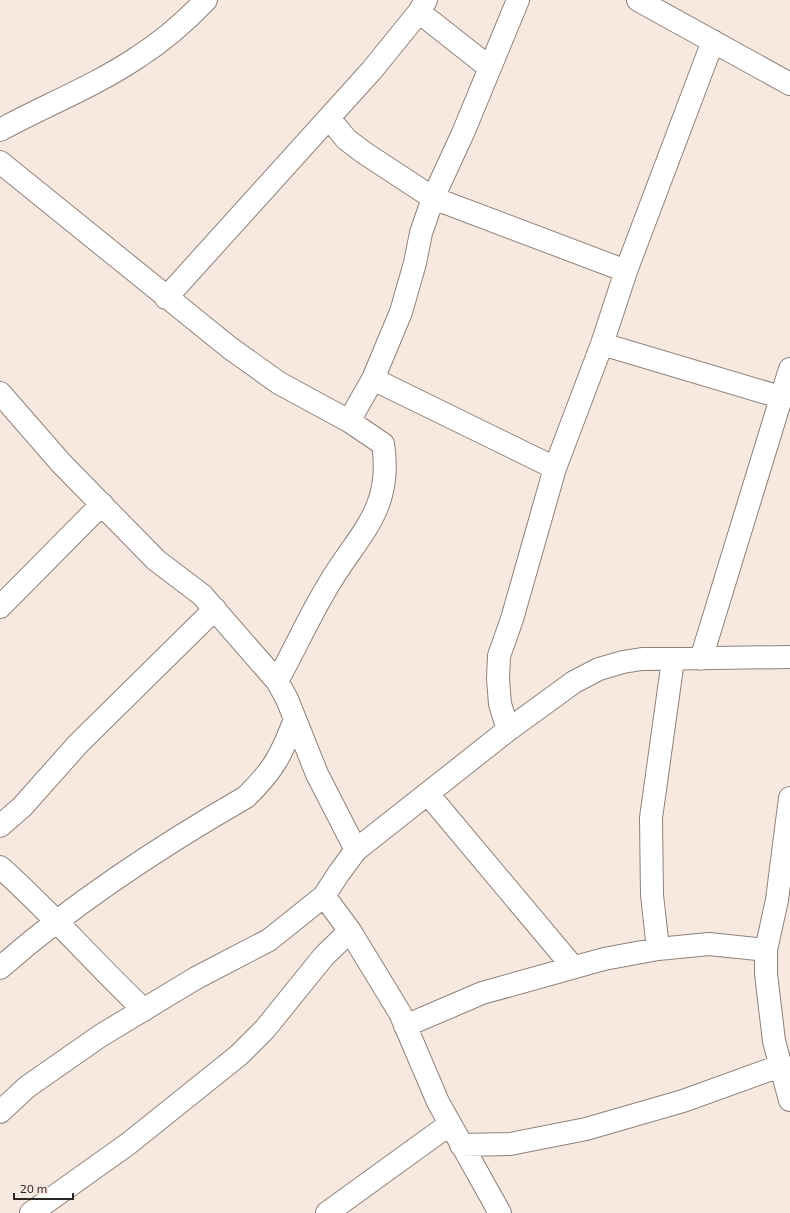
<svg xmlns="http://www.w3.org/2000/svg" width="790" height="1213" font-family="'Exo 2',sans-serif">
<rect width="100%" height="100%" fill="#f7e9e0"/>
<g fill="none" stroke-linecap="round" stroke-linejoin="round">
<defs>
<path id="minor" d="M638,0L790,84
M419,12L490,68
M329,118L346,139L363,152L433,198L626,271
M0,130C46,105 95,86 138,57C163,41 186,21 206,0
M0,162L230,348L279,383L349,421L383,444C394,512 355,537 326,589C308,619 294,651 277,681
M166,298L372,70L419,12L426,0
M602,344L780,397
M373,379L555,468
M0,393L61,463L156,560L202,595L277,681L287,699L317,774L356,850
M349,421L373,379L401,312L415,263L421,233L433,198L463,133L518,0
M0,607L102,504
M701,659L790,369
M508,730L500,704L498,679L499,656L512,619L555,468L602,344L626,271L713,41
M428,794L573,967
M790,798L777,900L766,950V974L774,1041L790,1100
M0,826L22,807L78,744L215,609
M0,867C51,912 95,964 144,1010
M658,949L652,895L651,818L673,660
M0,968C75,902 159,847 246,797C273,771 282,754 295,719
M405,1026L482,993L604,959L658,949L709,944L766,950
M0,1112L27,1087L100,1036L196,978L269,940L324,896
M461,1145L510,1144L586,1129L683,1101L780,1066
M31,1213L128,1144L239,1055L265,1029L324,956L350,931
M327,1213L450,1124
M500,1213L438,1102L400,1013L350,931L324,896L339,873L356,850L508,730L574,682L599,669L623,662L642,659L790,657"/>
</defs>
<use href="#minor" stroke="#8f827a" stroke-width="24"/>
<use href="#minor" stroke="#fff" stroke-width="22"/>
</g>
<path d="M14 1193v6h59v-6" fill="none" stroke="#2c2623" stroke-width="2"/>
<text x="20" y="1193" font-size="12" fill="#2c2623" stroke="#f7e9e0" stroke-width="3" paint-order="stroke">20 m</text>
</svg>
